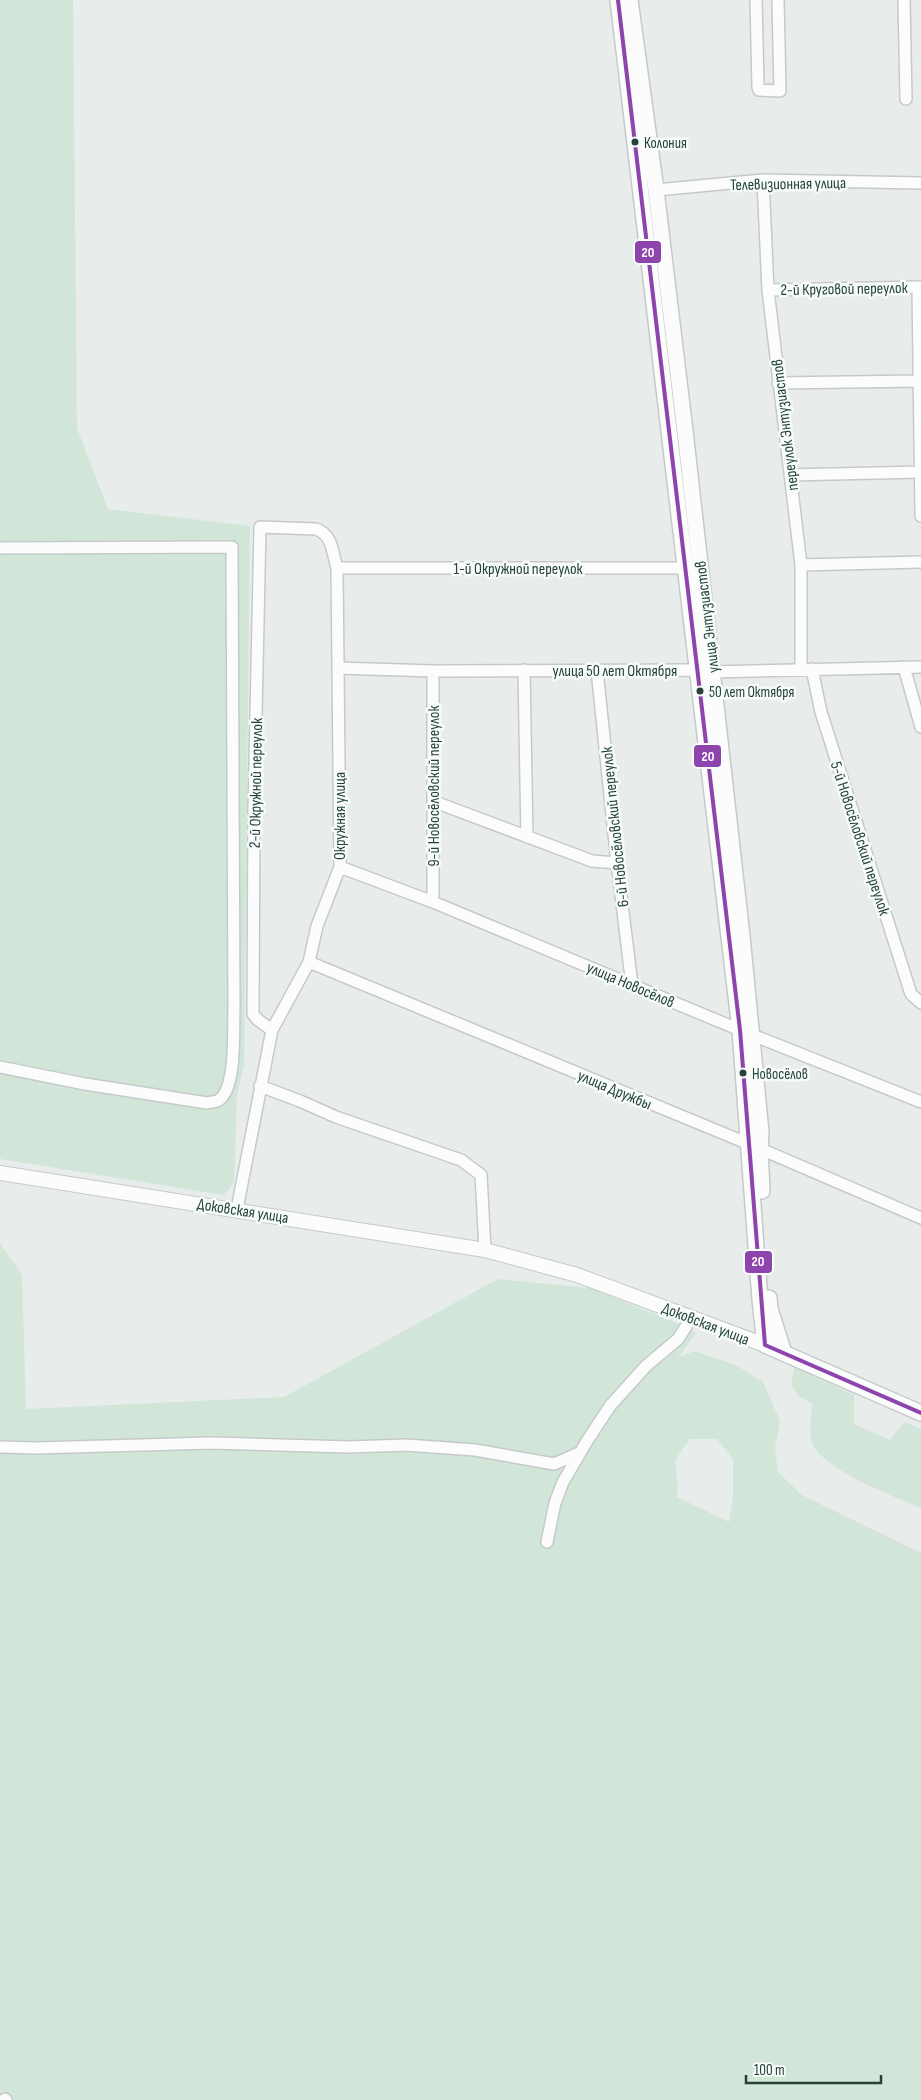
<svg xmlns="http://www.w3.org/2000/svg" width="921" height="2100" font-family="'Sofia Sans Condensed',sans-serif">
<rect width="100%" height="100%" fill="#e8edeb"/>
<path fill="#d1e6d8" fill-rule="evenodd" d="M0,0H73L77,428L108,509L250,526L244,1065L237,1095L234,1183L224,1195L0,1159Z
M0,1243L22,1275L26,1409L284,1397L498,1279L590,1288L665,1318L696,1333L678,1358L694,1351L736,1365L763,1382L780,1421L775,1448L778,1472L802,1495L921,1553V2100H0ZM690,1439H717L733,1459V1497L729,1522L677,1497L678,1487L675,1460Z
M794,1367L854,1395V1424L890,1440L904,1422L921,1429V1508C896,1497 816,1468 811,1439C809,1429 812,1415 812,1404L799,1396L791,1385Z"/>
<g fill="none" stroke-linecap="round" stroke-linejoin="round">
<defs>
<path id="minor" d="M756,0L758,87L759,90L780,91L778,0
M904,0L906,99
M763,180L768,290L801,565V669
M656,190L763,180L921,183
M918,287L921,516
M768,290L921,287
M778,383L918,381
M790,475L920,472
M0,548L232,547L234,1008C233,1029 237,1087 219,1100C216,1102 211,1102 207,1103L85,1084L0,1067
M801,565L921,562
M337,568H693
M904,667L921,727
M338,668L433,671L698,670L712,672L921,667
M812,669L821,712L911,994L921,1003
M524,670L527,837
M597,670L617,863L632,985
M435,802L592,861L617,863
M340,867L433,902L740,1030L921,1102
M433,902V671
M309,962L749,1144L921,1218
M260,1086L300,1101L336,1117L461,1160L481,1175L485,1250
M237,1209L272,1030L309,962L317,926L340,867L337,568C332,552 333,535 316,529L260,527L254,810L253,1014L258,1020L272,1030
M0,1447L36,1448L211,1443L349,1447L406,1445L475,1450L554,1464L579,1453
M547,1542L555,1503L563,1482L587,1441L610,1406L646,1366L678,1339L692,1317
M5,2099L6,2100"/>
<path id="tertiary" d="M0,1173L485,1250L577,1275L765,1345"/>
<path id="secondary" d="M618,0L740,1030L760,1300L765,1345L921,1413
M630,0L656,190L685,431L742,936L761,1132L760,1150L762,1191
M769,1298L770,1309L784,1353"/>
</defs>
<use href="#minor" stroke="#c5cac8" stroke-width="14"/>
<use href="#tertiary" stroke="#c5cac8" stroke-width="16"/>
<use href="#secondary" stroke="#c3cbc8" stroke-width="18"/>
<use href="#minor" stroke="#fcfcfc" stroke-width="11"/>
<use href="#tertiary" stroke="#fcfcfc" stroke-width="14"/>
<use href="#secondary" stroke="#fcfcfc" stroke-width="15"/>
<defs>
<path id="bus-1" d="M618,0L740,1030L765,1345L921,1413"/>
</defs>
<use href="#bus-1" stroke="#f7fbf9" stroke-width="8"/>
<use href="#bus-1" stroke="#8e44ad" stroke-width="4"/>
</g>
<g fill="#24423a" stroke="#f7fbf9" stroke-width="2">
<circle cx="635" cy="142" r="4.5"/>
<circle cx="700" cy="691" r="4.5"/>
<circle cx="743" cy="1073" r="4.5"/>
</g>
<g text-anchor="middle" stroke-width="5" stroke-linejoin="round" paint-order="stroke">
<g font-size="15" fill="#24423a" stroke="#f7fbf9" text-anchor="start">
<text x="644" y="148">Колония</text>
<text x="709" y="697">50 лет Октября</text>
<text x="752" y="1079">Новосёлов</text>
</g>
<g font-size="16" fill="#24423a" stroke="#f7fbf9">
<text transform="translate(788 183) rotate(-1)" y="6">Телевизионная улица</text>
<text transform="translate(844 288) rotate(-1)" y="6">2-й Круговой переулок</text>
<text transform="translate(784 425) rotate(-97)" y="6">переулок Энтузиастов</text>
<text x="518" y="574">1-й Окружной переулок</text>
<text transform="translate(706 617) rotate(-97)" y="6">улица Энтузиастов</text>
<text x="615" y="676">улица 50 лет Октября</text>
<text transform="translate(255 783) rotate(-89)" y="6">2-й Окружной переулок</text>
<text transform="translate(433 786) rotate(-90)" y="6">9-й Новосёловский переулок</text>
<text transform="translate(339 816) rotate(-90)" y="6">Окружная улица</text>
<text transform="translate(614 827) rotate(-96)" y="6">6-й Новосёловский переулок</text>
<text transform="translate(861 838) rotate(72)" y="6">5-й Новосёловский переулок</text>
<text transform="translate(631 984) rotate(23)" y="6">улица Новосёлов</text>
<text transform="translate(615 1089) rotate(23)" y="6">улица Дружбы</text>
<text transform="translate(243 1210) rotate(9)" y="6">Доковская улица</text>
<text transform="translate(706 1323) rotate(21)" y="6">Доковская улица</text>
</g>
</g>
<g stroke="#f7fbf9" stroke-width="2">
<rect x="634" y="240" width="28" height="24" rx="5" fill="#8e44ad"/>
<rect x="693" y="744" width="29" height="24" rx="5" fill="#8e44ad"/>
<rect x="744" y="1250" width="29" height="24" rx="5" fill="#8e44ad"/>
</g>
<g font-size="14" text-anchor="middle" font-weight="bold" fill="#fff">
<text x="648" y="257">20</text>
<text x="708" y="761">20</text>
<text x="758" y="1266">20</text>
</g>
<path d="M746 2075v8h135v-8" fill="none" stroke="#24423a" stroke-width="2.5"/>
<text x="754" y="2075" font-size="15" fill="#24423a" stroke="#f7fbf9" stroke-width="4" paint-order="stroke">100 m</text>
</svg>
